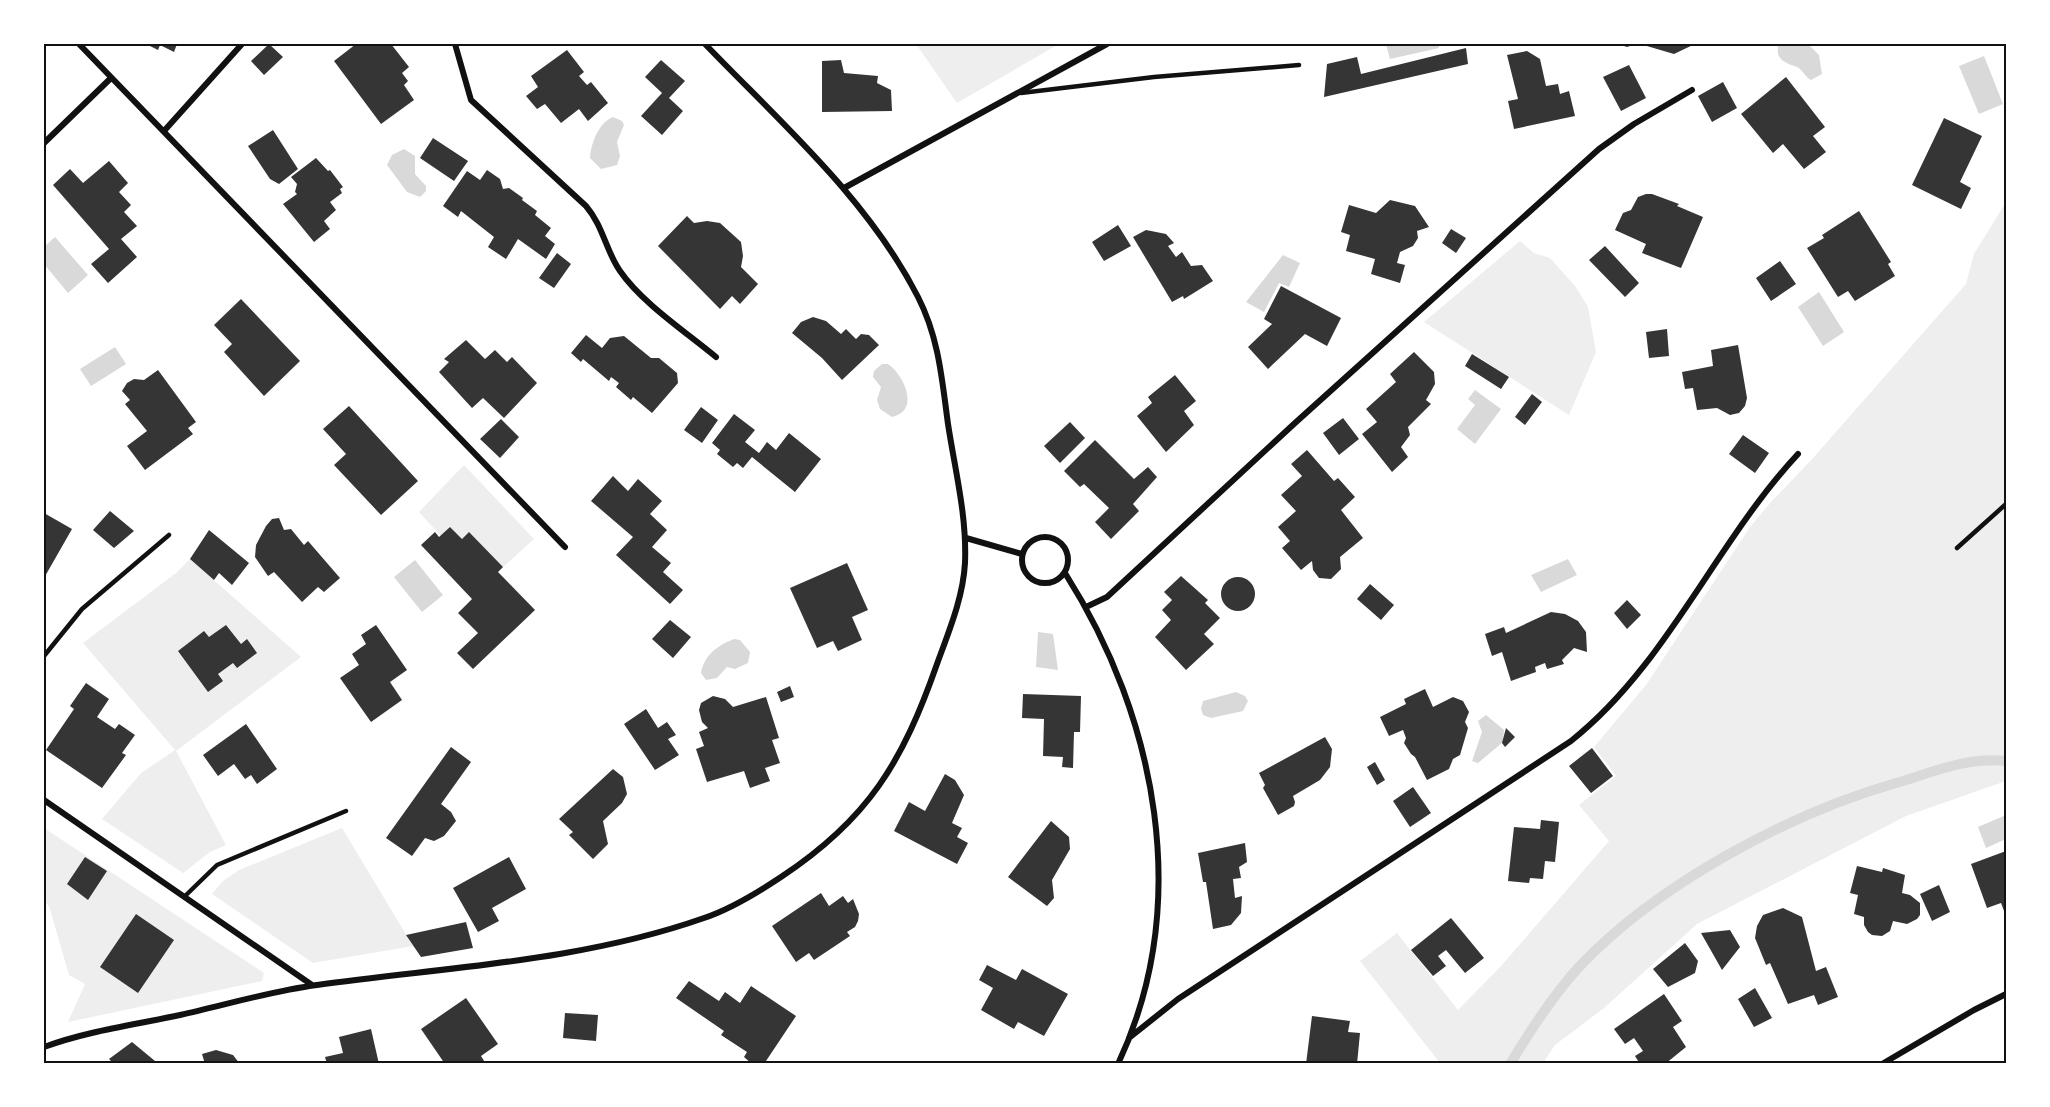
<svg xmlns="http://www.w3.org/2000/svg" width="2050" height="1107" font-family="'Fira Sans Condensed',sans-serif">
<rect width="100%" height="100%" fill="#fff"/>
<path fill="#eee" d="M916,44H1059L957,103Z
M2006,202V781L1906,816L1697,924L1604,1008L1555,1045L1543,1063H1440L1360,961L1397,933L1458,1010L1502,965L1609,841L1579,805L1616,776L1594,747L1646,685L1750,527L1771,502L1813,458L1966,284L1974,254Z
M1520,241L1534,253L1550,258L1575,286L1588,307L1596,352L1569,415L1424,322Z
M464,465L534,539L503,567L469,533L462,539L450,527L441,536L419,512Z
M190,559L301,657L176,751L226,845L210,852L183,873L102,819L141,773L175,750L83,643L176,573Z
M44,828L264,973L262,981L68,1022L85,984L69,975L49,906L44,900Z
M342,828L413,946L313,963L212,894L223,881L239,870Z"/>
<path fill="#d9d9d9" d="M1386,44H1438L1439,48L1390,59Z
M1779,44H1808L1819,55L1822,74L1811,80C1805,77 1803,70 1797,67C1785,63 1774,59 1779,44Z
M1984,56L2003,104L1979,114L1959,66Z
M613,117L622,121L624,125L617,142L620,156L617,165L601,169L590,158C591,144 598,123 613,117Z
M404,149L415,156V174L426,186V191L420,197L407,192L387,165L392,155Z
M55,237L88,275L68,293L44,264V247Z
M1283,255L1300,263L1289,287L1279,283L1264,312L1246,302Z
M1819,292L1844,332L1823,346L1798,307Z
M115,347L126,364L91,386L80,369Z
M882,364H888C905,376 920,411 892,417L880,409L877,400L881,387L873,377L874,371Z
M1475,390L1501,409L1475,444L1457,429L1475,405L1468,399Z
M1568,559L1577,575L1541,592L1531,575Z
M415,560L443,595L422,612L394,577Z
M1038,632L1053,634L1058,670L1036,667Z
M734,639L740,640L750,652L748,663L735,669L727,667L717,678L706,680L701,673C704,655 718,645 734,639Z
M1236,692L1245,696L1248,701L1243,711L1211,718L1203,715L1201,709L1203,701Z
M1486,715L1504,730L1503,742L1478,763L1472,761L1482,732L1478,721Z
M2006,815V839L1986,848L1978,827Z"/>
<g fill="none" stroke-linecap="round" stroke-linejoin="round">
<path stroke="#d9d9d9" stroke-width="10" d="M1510,1064C1530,1031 1553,995 1579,967C1656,885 1788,814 1896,783C1934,772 1965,757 2006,761"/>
</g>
<path fill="#353535" d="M146,44H177L174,52L160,45L158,50Z
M269,44L283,57L264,75L251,61Z
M356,44H391L409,67L402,73L408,81L404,85L414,100L381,124L334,61Z
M1618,44H1636L1627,47Z
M1640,44H1695L1674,54Z
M1466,48L1468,64L1324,97L1327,64L1357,57L1361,74Z
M567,50L584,72L579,76L587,85L591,82L608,103L588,121L579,109L561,123L545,104L537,109L526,96L538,87L531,76Z
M1527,51L1540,59L1546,86L1558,84L1560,94L1569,91L1575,116L1514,129L1508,101L1518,99L1507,55Z
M661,60L685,81L669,98L683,111L662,135L641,116L662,93L645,77Z
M841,60L844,73L878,76L877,83L891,90L892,111L822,112V61Z
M1629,65L1646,98L1621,111L1603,77Z
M1786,77L1825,127L1813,136L1826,152L1804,169L1783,144L1773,153L1741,114Z
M1723,82L1737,108L1712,122L1698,96Z
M1944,118L1982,136L1960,182L1971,188L1961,209L1912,185Z
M273,130L298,169L279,184L270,179L248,146Z
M433,138L468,161L454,181L420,158Z
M316,158L328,171L330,170L343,187L340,189L342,193L330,202L336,210L324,221L330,229L314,242L283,204L297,194L295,192L297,184L291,177Z
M109,161L128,183L119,192L131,205L124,212L137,226L121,239L137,257L108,283L91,264L109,249L53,185L70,169L83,183Z
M487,170L500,179L503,189L509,188L523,198L522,200L537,211L535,215L551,228L545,236L555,244L546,259L518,239L506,259L488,247L494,237L461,211L458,217L443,206L467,171L480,180Z
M1646,194H1652L1679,204L1677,206L1703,217L1681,268L1642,253L1646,244L1615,230L1623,213L1631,210L1638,197Z
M1390,200L1415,206L1429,227L1417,231L1418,238L1413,246L1400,252L1397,263L1405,265L1400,283L1371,274L1375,259L1346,251L1350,235L1341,232L1349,205L1376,213Z
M1859,211L1891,262L1888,264L1895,276L1855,301L1848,291L1838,297L1807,248L1824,238L1822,235Z
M687,216L694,223L707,221L720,223L741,242L743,256L741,267L758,284L740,304L732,296L720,309L658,246Z
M1118,225L1131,246L1104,261L1092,242Z
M1451,229L1466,238L1456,253L1442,243Z
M1146,230L1166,234L1174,243L1168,246L1176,257L1182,252L1191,266L1202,265L1213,281L1184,299L1183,296L1172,302L1133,237Z
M1605,246L1639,283L1625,297L1589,260Z
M557,253L571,264L554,288L539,278Z
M1780,261L1796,284L1771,301L1756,278Z
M1281,286L1341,318L1327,346L1305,334L1268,369L1248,347L1272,324L1264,319Z
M241,299L300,361L264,396L224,352L232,344L214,325Z
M813,317L826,321L841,334L846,329L856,339L861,334L869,335L879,345L842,380L822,358L792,333L801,322Z
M1667,329L1669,356L1649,358L1646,332Z
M586,335L602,348L610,338L624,336L651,358H659L677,373L678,383L652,413L633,397L631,400L616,387L619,383L611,377L609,381L583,359L581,362L571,353Z
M466,340L485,359L495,350L507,362L512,357L537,383L504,418L483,398L472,408L439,372L449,362L444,359Z
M1738,345L1747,398L1745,406L1739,413L1730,415L1717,408L1697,410L1693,388L1685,389L1682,372L1713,366L1711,350Z
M1414,352L1434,372L1435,384L1426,400L1431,404L1408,427L1410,435L1401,447L1408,457L1392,472L1362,434L1377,422L1366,409L1396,382L1390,374Z
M1472,354L1509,377L1501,389L1465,366Z
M158,370L196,422L188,428L193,434L145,470L127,446L147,431L125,404L130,400L122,391L127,383L134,379L144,380Z
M1175,375L1196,401L1184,411L1194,425L1166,452L1137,416L1152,403L1148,397Z
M1532,394L1542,402L1525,425L1515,417Z
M349,406L418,481L381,515L334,465L346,454L323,429Z
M701,407L718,420L702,443L684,430Z
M734,414L755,430L745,442L759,453L767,442L776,450L789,433L821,459L795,492L752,457L743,468L737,463L733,467L717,454L720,450L712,443Z
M1343,418L1359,439L1339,455L1323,433Z
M501,419L519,437L500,458L480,439Z
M1070,422L1085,438L1060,463L1044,446Z
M1743,435L1769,453L1755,473L1729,454Z
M1095,440L1134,479L1148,467L1157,477L1133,504L1139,511L1111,539L1095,522L1109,508L1084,484L1080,487L1064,471Z
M1307,450L1334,481L1338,478L1355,497L1341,510L1363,538L1340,557L1341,569L1331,579L1319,578L1313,570L1312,561L1301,570L1282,548L1290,541L1278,527L1296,511L1281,495L1302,476L1291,464Z
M613,476L628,491L638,479L662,501L650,514L667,530L652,547L671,563L663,572L683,590L670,604L616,555L633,537L591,501Z
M110,511L134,531L114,548L93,530Z
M44,513L72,529L44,578Z
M279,518L284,530L291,529L304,545L308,541L340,578L324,592L318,587L302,602L274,572L268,576L255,557L256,545L266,526L272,519Z
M450,527L462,539L469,532L503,567L498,572L535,610L473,669L457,653L478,633L458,613L472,599L421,545L435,532L439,537Z
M209,530L249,563L232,585L219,573L214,580L190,559Z
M847,563L868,610L852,617L862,640L838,651L833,641L817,648L790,588Z
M1181,576L1208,600L1205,603L1220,618L1204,634L1214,644L1186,670L1155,637L1171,620L1162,610L1172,600L1164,592Z
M1221 594a17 17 0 1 1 34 0a17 17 0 1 1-34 0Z
M1370,584L1394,605L1381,620L1357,599Z
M1627,600L1641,615L1627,629L1614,613Z
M1551,612L1565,614L1578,621L1586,632L1587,652L1574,648L1562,660L1564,664L1547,669L1545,663L1535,667L1536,672L1511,681L1502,652L1492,656L1485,634L1504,627L1506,633Z
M670,620L691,637L673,658L652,639Z
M226,625L241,644L247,639L257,653L237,668L233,663L218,674L223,681L208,692L178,651L204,631L209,637Z
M376,625L407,670L390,682L402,700L371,722L340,678L359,665L352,654L366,644L361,635Z
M86,683L109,699L97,717L115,729L119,724L135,735L122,753L126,755L102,788L46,750L74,709L70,706Z
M790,686L794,697L781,702L777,692Z
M1425,689L1433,707L1453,697L1463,701L1469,712L1465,722L1468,728L1460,755L1453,759L1449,769L1427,780L1415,757L1411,754L1404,743L1406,738L1403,730L1389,736L1380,717L1406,704L1404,699Z
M1023,694L1081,696L1080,732H1074L1073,768L1062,767L1063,757L1043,756L1044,719L1022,718Z
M713,696L725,699L733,707L766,697L779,738L772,740L780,763L765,768L770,781L750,788L744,771L707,782L696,749L704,746L699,732L708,728L702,722L699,710L701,703Z
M646,709L658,728L667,722L676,735L668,739L679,755L655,770L624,724Z
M246,724L277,769L257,784L251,775L245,779L234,764L218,776L203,755Z
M1506,728L1515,737L1505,747L1502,743Z
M1325,737L1332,749L1330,767L1320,780L1293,796L1295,802L1294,806L1278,815L1263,788L1265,785L1259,773Z
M451,747L471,762L441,804L451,812L456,821L444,836L434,841L425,838L412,856L386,838Z
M1592,748L1613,776L1591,793L1569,766Z
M1375,762L1385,780L1377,785L1367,767Z
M613,769L623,777L627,794L622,803L603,821L608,844L593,859L569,835L573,832L559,819Z
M945,774L955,780L964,795L952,823L962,828L957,837L968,843L957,864L894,831L909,802L925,811Z
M1413,787L1431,813L1410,827L1393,801Z
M1541,820L1559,822L1555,862L1545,861L1543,879L1530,878L1529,883L1508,881L1514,827L1540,829Z
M1051,821L1069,837L1070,849L1052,880L1054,898L1047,906L1008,877Z
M1245,843L1247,862L1239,867L1241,878L1233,879L1235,898L1242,896L1241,913L1231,925L1213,929L1206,882H1203L1198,853Z
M2006,851V916L2001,903L1987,908L1971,864Z
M85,857L107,871L88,900L67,884Z
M509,857L526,889L492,908L499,921L478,932L453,888Z
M1857,866L1882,872L1883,868L1905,875L1902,893L1910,895L1920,903V915L1917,919L1907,924L1893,921L1890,931L1882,936L1872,935L1868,932L1864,925V917L1854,914L1858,895L1850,893Z
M1939,885L1950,912L1932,921L1920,894Z
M821,893L829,906L843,896L848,903L853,899L859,914L858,921L855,927L847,932L850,936L814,960L809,953L796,962L772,926Z
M1783,908L1802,917L1816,971L1826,967L1838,997L1818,1005L1814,995L1788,1004L1770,963L1766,965L1755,938L1757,926L1763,915Z
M136,914L174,940L138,993L100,967Z
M1451,918L1484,958L1465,973L1446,950L1438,956L1446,966L1433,976L1411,950Z
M466,922L473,948L421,957L406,935Z
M1730,930L1740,947L1722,970L1701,933Z
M1685,943L1698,961L1695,973L1668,987L1653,969Z
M987,965L1016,980L1022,969L1068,994L1044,1036L1018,1022L1014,1029L981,1010L993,988L979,980Z
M689,981L719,1001L725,992L740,1003L751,986L796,1016L764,1064H752L744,1057L747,1052L721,1035L724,1031L676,998Z
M1755,988L1772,1018L1754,1027L1738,999Z
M1664,994L1682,1021L1673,1027L1686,1047L1665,1064H1640L1635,1056L1643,1051L1634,1038L1625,1044L1614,1029Z
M466,998L498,1044L481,1056L486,1064H445L421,1029Z
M565,1013L598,1015L596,1041L563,1038Z
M1312,1016L1350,1021L1348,1032L1360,1033L1357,1064H1306Z
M371,1029L379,1064H327L325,1057L343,1053L339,1037Z
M132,1042L155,1061L153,1064H114L109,1059Z
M216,1050L233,1055L240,1064H205L202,1054Z"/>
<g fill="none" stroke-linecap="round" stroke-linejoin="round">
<path stroke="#111" stroke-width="4.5" d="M1021,93L1154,77L1299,65
M1957,548L2006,504
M44,656L82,609L169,535
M184,897L217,865L346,811"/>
<path stroke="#111" stroke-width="6" d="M79,44L565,547
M455,44L471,100L586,206C603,226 606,251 620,271C642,303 686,332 716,357
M164,131L242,44
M44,143L111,78
M844,188L1107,44
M1022 560a23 23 0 1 1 46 0a23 23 0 1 1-46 0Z
M966,538L1022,554
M1065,573C1157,718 1193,904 1118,1064
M1086,607L1107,597L1295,423L1599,149L1634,124L1692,90
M44,800L312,985
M1129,1038L1178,999L1571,741C1667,665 1715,543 1798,454
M44,1047C87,1031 134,1025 180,1015C225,1005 271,991 317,985C446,967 579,962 704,918C731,909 757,893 781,877C869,819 903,761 937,664C949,631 963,598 965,563C967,516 955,470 948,424C942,380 939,338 918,297C868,199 780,122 705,44
M1882,1064L1974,1010L2006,994"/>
</g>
<rect width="2050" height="1107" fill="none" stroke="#ffffff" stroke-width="90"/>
<rect x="45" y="45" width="1960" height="1017" fill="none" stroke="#111" stroke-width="2"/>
</svg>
